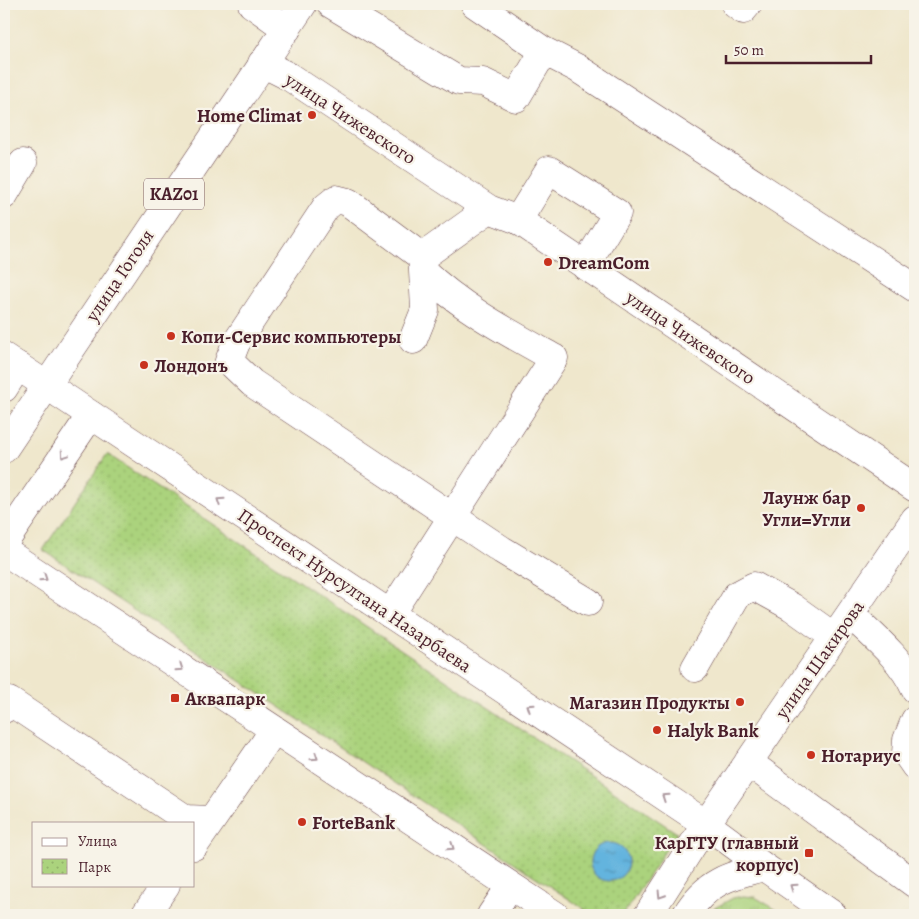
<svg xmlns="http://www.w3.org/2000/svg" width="919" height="919" font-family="Alegreya,serif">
<defs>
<pattern id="grass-tufts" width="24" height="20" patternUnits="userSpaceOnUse" patternTransform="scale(1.25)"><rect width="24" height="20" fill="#abd37d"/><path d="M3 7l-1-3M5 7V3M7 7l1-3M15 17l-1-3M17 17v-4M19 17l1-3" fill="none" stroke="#95b56c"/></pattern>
<pattern id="park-dots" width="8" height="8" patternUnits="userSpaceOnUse" patternTransform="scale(1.25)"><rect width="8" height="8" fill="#abd37d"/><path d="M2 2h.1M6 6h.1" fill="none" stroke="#95b56c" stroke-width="1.8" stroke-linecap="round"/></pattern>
<pattern id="water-ripples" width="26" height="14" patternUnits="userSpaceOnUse" patternTransform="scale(1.25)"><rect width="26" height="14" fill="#63b4de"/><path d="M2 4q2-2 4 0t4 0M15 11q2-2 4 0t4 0" fill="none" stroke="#5492b4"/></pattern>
</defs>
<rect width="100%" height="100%" fill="#f7f3e8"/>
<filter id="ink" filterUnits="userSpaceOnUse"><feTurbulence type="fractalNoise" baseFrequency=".02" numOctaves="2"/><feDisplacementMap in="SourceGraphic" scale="10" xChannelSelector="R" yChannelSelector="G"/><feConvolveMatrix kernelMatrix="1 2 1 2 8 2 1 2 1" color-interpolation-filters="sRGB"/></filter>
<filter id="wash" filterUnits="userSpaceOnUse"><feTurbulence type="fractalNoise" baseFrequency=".0096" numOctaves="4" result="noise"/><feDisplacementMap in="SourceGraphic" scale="20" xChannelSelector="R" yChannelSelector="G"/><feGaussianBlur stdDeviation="1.12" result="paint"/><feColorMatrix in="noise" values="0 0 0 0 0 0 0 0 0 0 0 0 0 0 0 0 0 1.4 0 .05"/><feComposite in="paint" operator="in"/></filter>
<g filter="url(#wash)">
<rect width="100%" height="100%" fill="#efe7cc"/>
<path fill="url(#grass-tufts)" stroke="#7a7954" d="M743,896L755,897L785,915H715L709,911L733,898Z"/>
<path fill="url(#park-dots)" stroke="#7a7954" d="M107,454L677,833L623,915H593L43,550Z"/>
<path fill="url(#water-ripples)" stroke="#566a84" d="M590 862a19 19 0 1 1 38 0a19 19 0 1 1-38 0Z"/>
</g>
<g filter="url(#ink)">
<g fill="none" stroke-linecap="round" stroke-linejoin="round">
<defs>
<path id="minor" d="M252,4L287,29
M331,4L459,81L483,82L516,98L544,51
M475,4L544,51L577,68L915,288
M735,4L743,10L748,4
M262,63L288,76L489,209L518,220L915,488
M4,195L23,163
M489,209L422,257L348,202L336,199L326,207L236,343L229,361L252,383L502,550L588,602
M518,220L549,170L617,213L585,266
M413,340L425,310L423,271
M4,388L18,366
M4,543L91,415
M390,614L554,358C509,333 460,307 423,271L422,257
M850,614C873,636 902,659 915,689
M695,668L737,595L754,586L792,607L834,637
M4,709L9,701L186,819L212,820L274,730
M915,720L907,740L906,753L915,766
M748,762L915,884
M706,824L915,519
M194,846L212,820
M145,915L166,885
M491,915L510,887"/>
<path id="major" d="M4,357L706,824L764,867
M4,551L555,915
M648,915L706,824
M686,915C706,882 728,876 764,867L833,915"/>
<path id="highway" d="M4,449L303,4"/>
</defs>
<use href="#minor" stroke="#633d43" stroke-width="29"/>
<use href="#major" stroke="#633d43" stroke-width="29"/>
<use href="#highway" stroke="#633d43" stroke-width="29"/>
<use href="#minor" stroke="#fff" stroke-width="28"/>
<use href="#major" stroke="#fff" stroke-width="28"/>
<use href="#highway" stroke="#fff" stroke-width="28"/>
</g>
<defs><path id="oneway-chevron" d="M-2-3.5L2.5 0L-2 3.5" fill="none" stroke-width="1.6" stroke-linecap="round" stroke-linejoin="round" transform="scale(1.25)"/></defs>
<g stroke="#ae9aa0">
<use href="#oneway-chevron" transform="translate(64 455) rotate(124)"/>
<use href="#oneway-chevron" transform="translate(220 501) rotate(-146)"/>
<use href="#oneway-chevron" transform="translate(44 578) rotate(34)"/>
<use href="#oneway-chevron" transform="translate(180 668) rotate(34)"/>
<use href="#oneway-chevron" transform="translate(530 707) rotate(-146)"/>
<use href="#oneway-chevron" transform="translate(315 757) rotate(34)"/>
<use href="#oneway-chevron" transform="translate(665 797) rotate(-146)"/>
<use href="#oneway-chevron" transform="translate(451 847) rotate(34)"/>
<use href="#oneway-chevron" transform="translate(793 887) rotate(-145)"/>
<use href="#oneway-chevron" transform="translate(661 895) rotate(122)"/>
</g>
</g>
<g fill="#c8321e" stroke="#f7f3e8" stroke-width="2">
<circle cx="312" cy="115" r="5"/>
<circle cx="548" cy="262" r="5"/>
<circle cx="171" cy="336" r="5"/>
<circle cx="144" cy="365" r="5"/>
<circle cx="861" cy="508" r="5"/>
<rect x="170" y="693" width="10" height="10" rx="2.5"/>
<circle cx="740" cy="702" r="5"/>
<circle cx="657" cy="730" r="5"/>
<circle cx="811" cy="755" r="5"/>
<circle cx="302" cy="822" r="5"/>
<rect x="804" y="848" width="10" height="10" rx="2.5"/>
</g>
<g text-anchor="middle" stroke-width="4.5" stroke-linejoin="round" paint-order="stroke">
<rect fill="#f7f3e8" stroke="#7e5f64" stroke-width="1" x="144" y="178.5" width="60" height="31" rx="4"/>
<g font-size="18" font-weight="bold" fill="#4a1f2b">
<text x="174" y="200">KАZ01</text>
</g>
<g font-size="19" font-weight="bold" fill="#4a1f2b" stroke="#f7f3e8" text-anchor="start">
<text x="302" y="122" text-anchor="end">Home Climat</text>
<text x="558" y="269">DreamCom</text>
<text x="181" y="343">Копи-Сервис компьютеры</text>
<text x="154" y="372">Лондонъ</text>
<text x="851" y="504" text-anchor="end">Лаунж бар<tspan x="851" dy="22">Угли=Угли</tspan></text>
<text x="185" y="705">Аквапарк</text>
<text x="730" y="709" text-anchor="end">Магазин Продукты</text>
<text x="667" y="737">Halyk Bank</text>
<text x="821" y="762">Нотариус</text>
<text x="312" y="829">ForteBank</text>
<text x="799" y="849" text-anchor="end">КарГТУ (главный<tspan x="799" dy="22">корпус)</tspan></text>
</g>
<g font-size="19" fill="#4a1f2b" stroke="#f7f3e8">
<text transform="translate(351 118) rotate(33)" y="7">улица Чижевского</text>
<text transform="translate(119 275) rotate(-56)" y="7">улица Гоголя</text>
<text transform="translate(691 337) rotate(34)" y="7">улица Чижевского</text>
<text transform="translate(355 590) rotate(34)" y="7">Проспект Нурсултана Назарбаева</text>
<text transform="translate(819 659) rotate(-55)" y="7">улица Шакирова</text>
</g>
</g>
<rect width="919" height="919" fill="none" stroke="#f7f3e8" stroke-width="20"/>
<rect x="32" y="822" width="162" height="65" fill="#f7f3e8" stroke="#b29e9c"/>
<rect x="42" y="838" width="25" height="8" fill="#ffffff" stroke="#b29e9c"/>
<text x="78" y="846" font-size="15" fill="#4a1f2b">Улица</text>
<rect x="42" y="859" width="25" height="15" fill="url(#park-dots)" stroke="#b29e9c"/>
<text x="78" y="872" font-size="15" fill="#4a1f2b">Парк</text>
<path d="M726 55v8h145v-8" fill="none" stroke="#4a1f2b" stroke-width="2.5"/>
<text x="734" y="55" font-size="15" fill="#4a1f2b" stroke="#f7f3e8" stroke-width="4" paint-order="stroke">50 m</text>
</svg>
